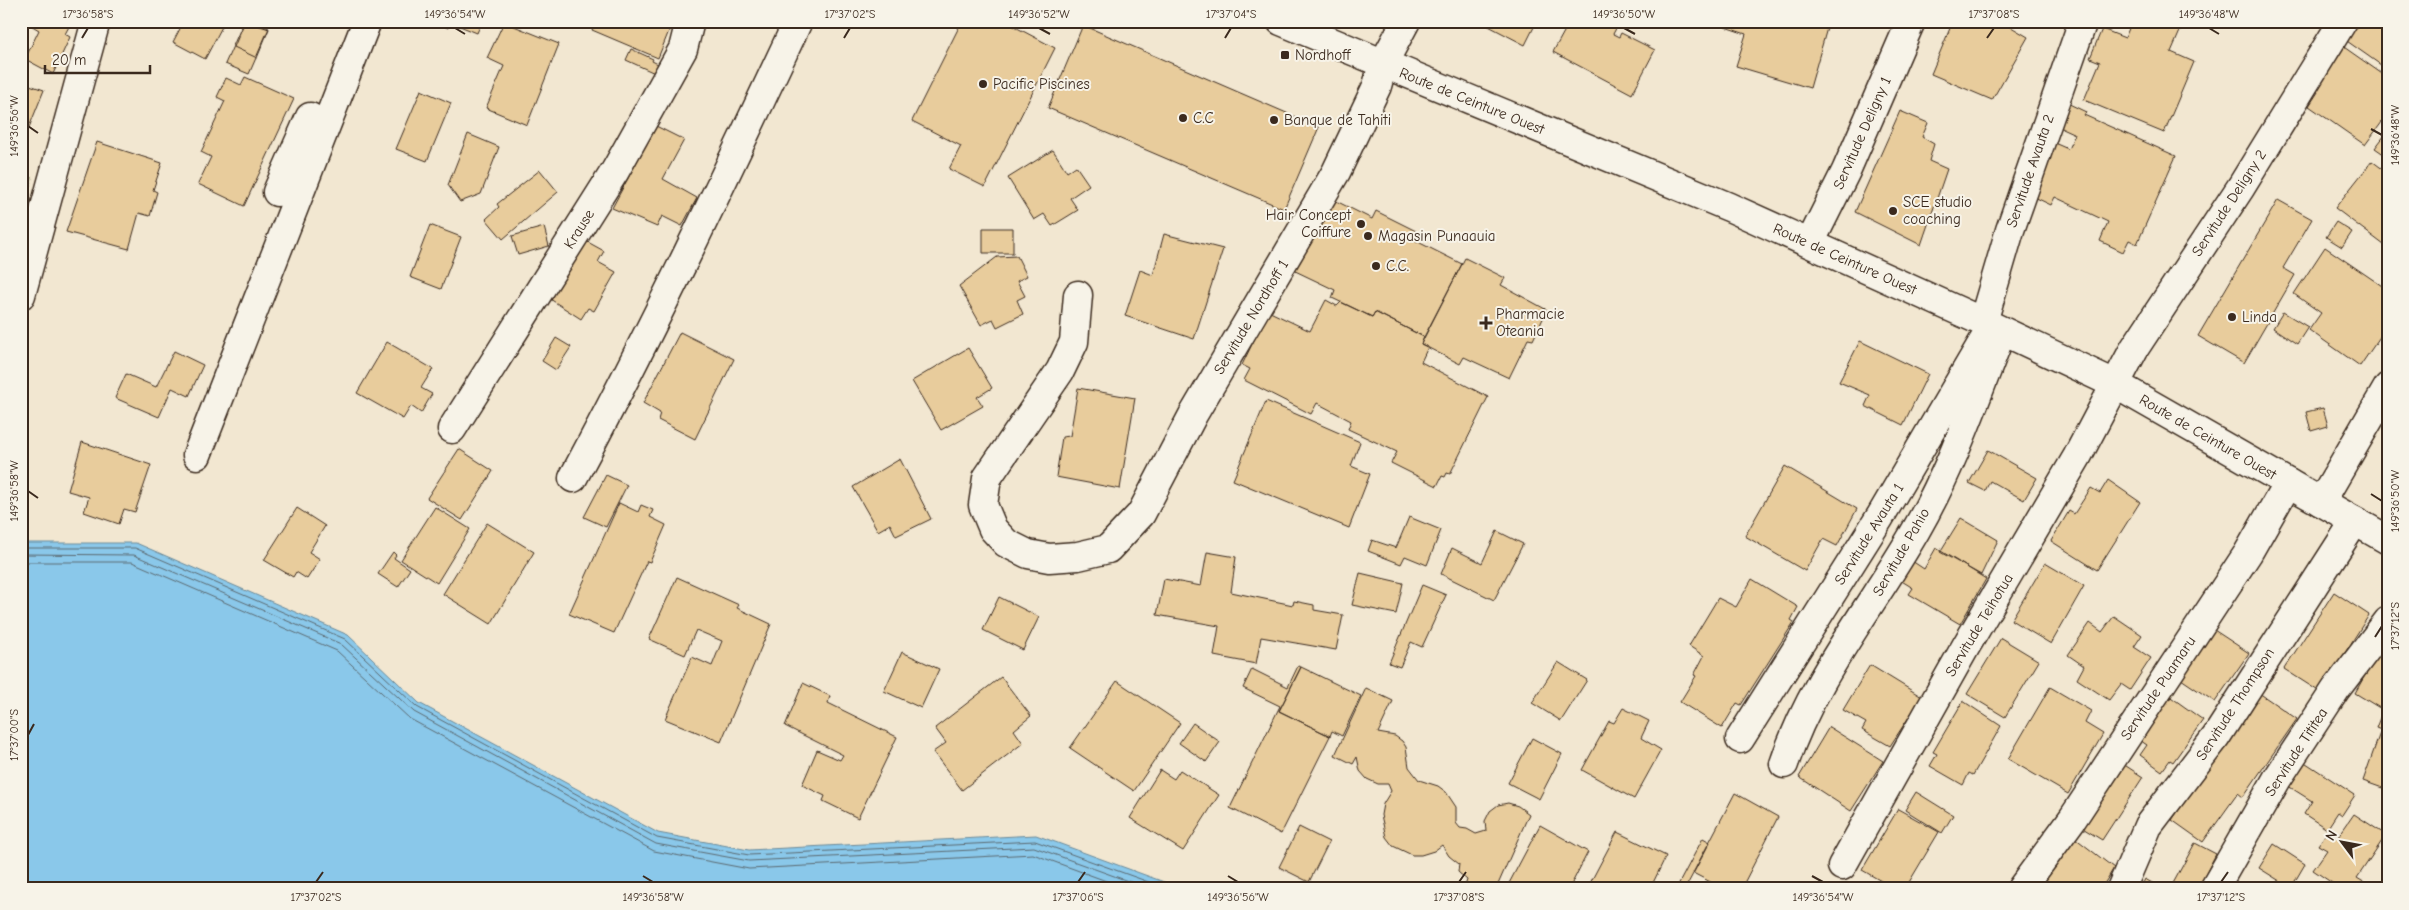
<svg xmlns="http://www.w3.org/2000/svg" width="2409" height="910" font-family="'Comic Neue',sans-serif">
<rect width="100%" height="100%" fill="#f2e7d1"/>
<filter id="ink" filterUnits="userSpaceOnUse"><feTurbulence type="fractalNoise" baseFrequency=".02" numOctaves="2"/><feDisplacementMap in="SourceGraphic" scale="10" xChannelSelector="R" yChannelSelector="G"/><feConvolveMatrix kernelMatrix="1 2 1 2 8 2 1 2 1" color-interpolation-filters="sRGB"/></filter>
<g filter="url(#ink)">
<path fill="#cfeaa0" stroke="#858a5f" d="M21,175L32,178L21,217Z"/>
<path fill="#8ac8ea" stroke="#6a8998" d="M21,543H136L348,635L419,703L658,833L749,850L1036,835L1183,889H21Z"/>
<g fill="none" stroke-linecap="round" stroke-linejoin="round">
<path stroke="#5b6970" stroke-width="1" d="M21,548H135L345,639L417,707L657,838L749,855L1035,841L1168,889
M21,554L134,555L341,644L414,712L656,844L749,861L1034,847L1150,889
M21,562H132L337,651L410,719L654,851L749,869L1033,854L1128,889"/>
</g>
<path fill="#e8cc9c" stroke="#3b2a1e" d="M24,21H72L65,34L70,37L53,74L25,59L39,30Z
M184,21H225L205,59L173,42Z
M244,21H253L269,28L249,74L225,64Z
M245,21L269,29L257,58L234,47Z
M434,21H482L477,33L450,22L448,28Z
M595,21H673L658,58L592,30Z
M962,21H1004L1055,48L985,187L949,169L961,146L912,121Z
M1479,21H1537L1525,45Z
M1570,21H1620L1613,34L1619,37L1621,33L1655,50L1632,94L1553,52Z
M1727,21H1829L1810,88L1736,66L1746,34L1725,27Z
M1953,21H2001L2028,37L1992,100L1931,74Z
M2132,21H2163L2181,29L2171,52L2194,62L2164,133L2084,100L2100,62L2090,58L2102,29L2125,38Z
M2356,21L2388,22V70L2344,39Z
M504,22L559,44L527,125L486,108L504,66L487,58Z
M1083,25L1319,127L1284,209L1048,108Z
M2341,45L2388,78V114L2365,145L2309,106L2318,92L2312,88Z
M631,49L653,59L652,61L660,65L657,74L626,60Z
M245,77L294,99L244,206L198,184L211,157L201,152L225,101L217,97L226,78L241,85Z
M21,82L44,90L28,130L21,127Z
M421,90L451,103L427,161L396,149Z
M2063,101L2086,112L2084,115L2176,156L2137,244L2129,240L2123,252L2100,241L2108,222L2055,197L2051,205L2028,194L2052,142L2068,149L2075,134L2053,124Z
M1900,111L1928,123L1922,137L1934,144L1929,161L1947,169L1921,245L1855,212Z
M656,126L684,140L663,179L697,198L682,226L662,216L657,227L612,208Z
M2388,131V157L2375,148Z
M468,134L499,147L481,194L460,202L448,185Z
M97,142L162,163L153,190L157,192L150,216L139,213L129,249L66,232Z
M1053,150L1067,172L1076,166L1089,185L1070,198L1078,210L1052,226L1044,214L1034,220L1008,178Z
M2372,161L2388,173V248L2335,208Z
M540,170L558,192L503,239L486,219L499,207L497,204Z
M1326,196L1372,219L1376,211L1416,231L1412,239L1462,264L1424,337L1375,312L1372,317L1332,298L1335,290L1289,268Z
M2278,200L2312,219L2283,268L2295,275L2244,363L2198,336Z
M2336,222L2352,232L2342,247L2326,237Z
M430,225L461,237L441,289L410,277Z
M544,227L549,246L518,255L512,236Z
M983,228H1013V253H983Z
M1164,234L1223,249L1194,339L1125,316L1140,270L1153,275Z
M584,240L604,251L598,262L616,272L594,311L588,308L581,319L550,299Z
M2325,247L2388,290V325L2360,366L2309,330L2321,313L2294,294Z
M1017,256L1027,276L1017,281L1025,296L1017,300L1023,314L997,327L993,319L981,325L959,286L997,257Z
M1465,258L1505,278L1501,285L1547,310L1533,340L1528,339L1509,378L1464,357L1460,364L1421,344Z
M1326,300L1337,306L1341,302L1372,317L1375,312L1424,337L1421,344L1428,347L1421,362L1488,397L1450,474L1447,473L1445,477L1442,476L1437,486L1391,463L1397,452L1348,429L1351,421L1317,403L1311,414L1244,380L1250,369L1242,365L1268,311L1310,331Z
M2283,312L2308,327L2297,344L2273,328Z
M680,332L734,359L695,439L658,420L660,413L643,403Z
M556,338L571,347L556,370L542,361Z
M1860,341L1928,374L1903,425L1865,406L1870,395L1839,382Z
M387,342L433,369L421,388L432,394L421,413L411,406L403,419L357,393Z
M968,348L992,388L977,397L983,406L941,430L912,381Z
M174,351L203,365L189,396L172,388L159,417L115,398L126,374L156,387Z
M1078,388L1135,398L1120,489L1056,477L1062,437L1070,436Z
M1266,401L1360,442L1351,466L1370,474L1349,528L1233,480Z
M2323,408L2328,426L2311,431L2306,412Z
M82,442L151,465L135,512L124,509L119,524L84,512L89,497L68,491Z
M459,449L493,471L462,520L427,498Z
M1988,450L2037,478L2024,500L1990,481L1985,491L1969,483Z
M900,459L931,519L896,536L890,524L878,531L853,487Z
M1785,466L1857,509L1837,546L1823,539L1805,571L1745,536Z
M606,475L627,485L606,527L584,517Z
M2108,480L2140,502L2097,570L2051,541L2069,511L2074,514L2091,488L2100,493Z
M619,503L638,512L641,505L653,510L650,517L666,525L650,562L647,561L614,633L569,614Z
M435,507L470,529L437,583L401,560Z
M297,508L325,526L309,552L320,559L307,579L296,572L293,577L264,560Z
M1409,517L1441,530L1427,565L1405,556L1401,564L1368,551L1372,540L1396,548Z
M1961,518L1998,540L1981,575L1940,552Z
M487,523L534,552L491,624L443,594Z
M1497,531L1523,544L1494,600L1441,574L1452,548L1482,563Z
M1936,548L1986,579L1960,624L1909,594L1913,588L1900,580L1912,561L1924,569Z
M393,552L396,555L394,558L410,569L398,587L378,574Z
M1207,552L1236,557L1231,592L1293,605L1294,601L1314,605V610L1343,615L1336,650L1261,637L1256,664L1214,656L1219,626L1157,615L1164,579L1201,586Z
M2045,563L2084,586L2051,644L2011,620Z
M1360,573L1403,583L1396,614L1352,605Z
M677,577L739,605L737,608L771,624L721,742L665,719L692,657L712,666L722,641L696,630L685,655L649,639Z
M1752,579L1798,607L1791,620L1794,622L1741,705L1737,703L1722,728L1680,702L1696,676L1694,675L1704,656L1689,646L1718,598L1736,607Z
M1422,585L1446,595L1422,647L1411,642L1400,667L1389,663Z
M2334,592L2369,615L2320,692L2284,669Z
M999,597L1039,617L1023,650L983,630Z
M2114,616L2142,635L2134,647L2151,658L2130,690L2121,684L2109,700L2077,679L2084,666L2068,655L2090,623L2102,632Z
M2214,630L2249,653L2215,702L2181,679Z
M2001,638L2039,661L2005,717L1967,694Z
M2385,640L2388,641V790L2363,781L2381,730L2376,728L2383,710L2355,693Z
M902,652L939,669L921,708L884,691Z
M1558,662L1587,680L1561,721L1532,703Z
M1870,665L1922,697L1890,746L1862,730L1866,723L1843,710Z
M1298,666L1301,667L1279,711L1330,736L1281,834L1230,808L1280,706L1243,688L1252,669L1288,687Z
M1301,667L1361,696L1342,736L1332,731L1330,736L1279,711Z
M1001,677L1031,716L1014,730L1023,743L962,790L933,752L946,743L935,728Z
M1117,681L1180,723L1134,791L1070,748Z
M803,683L830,696L828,703L897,737L858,818L823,801L825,796L802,785L817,750L840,760L843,755L785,726Z
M2050,687L2091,711L2085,723L2103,734L2068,794L2008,759Z
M1366,688L1393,701L1378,733L1395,736L1402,741L1406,747L1409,767L1419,780L1438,786L1446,792L1456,807V823L1460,828L1467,829L1476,834L1486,831L1485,821L1490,811L1498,805L1508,803L1518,806L1529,814L1496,889H1464L1467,880L1458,872L1459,864L1449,856L1442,845L1434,851L1421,855H1412L1393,846L1386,837L1381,815L1383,804L1391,791L1388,784H1378L1367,779L1360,771L1357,757L1353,764L1335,755Z
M2259,693L2297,719L2243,797L2238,793L2203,842L2172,820Z
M2168,695L2203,720L2173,762L2170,760L2162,771L2140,755L2147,745L2138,739Z
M1963,701L2001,726L1973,775L1969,773L1963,785L1930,766L1937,754L1933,752Z
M1623,708L1649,721L1641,738L1661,750L1634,799L1582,770L1609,721L1614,723Z
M1193,723L1220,742L1206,762L1179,743Z
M1829,727L1883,761L1851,811L1799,777Z
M1532,738L1562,754L1539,799L1508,783Z
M2303,761L2355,795L2342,815L2338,812L2327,829L2304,814L2312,801L2288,786Z
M2123,764L2143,777L2102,840L2081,827Z
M1160,770L1174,779L1180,770L1219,795L1183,851L1130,818Z
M1916,792L1953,815L1942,833L1905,810Z
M1735,793L1778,817L1741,889H1724L1693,873Z
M1898,809L1939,832L1905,889H1895L1862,870Z
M2354,814L2386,835L2357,878L2367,884L2364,889H2341L2313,870L2327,850L2318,845L2328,831L2338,837Z
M1540,825L1588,852L1569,889H1506Z
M1299,827L1329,842L1309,882L1279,867Z
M1617,832L1666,856L1650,889H1587Z
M1703,838L1710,842L1685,889H1676Z
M2075,838L2114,868L2101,889H2032Z
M2195,843L2216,854L2198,889H2170Z
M2274,844L2305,864L2291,888L2259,868Z
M2145,879L2163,889H2140Z"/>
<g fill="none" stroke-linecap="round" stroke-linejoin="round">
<defs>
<path id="street" d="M277,192L310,117
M1810,243L1846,171L1911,21
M21,295L96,21
M1078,295L1074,342L1060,371L987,478L983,505L993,529L1006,543L1028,554L1049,558L1078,556L1108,549L1141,514L1193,415L1336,172L1377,86L1383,64L1406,21
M1983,322L2010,230L2083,21
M452,429L615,171L683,49L690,21
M197,455L367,21
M573,478C653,329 726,175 798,21
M2321,502L2388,387
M1740,739L1880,517L1984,340
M1784,764C1812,679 1872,607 1916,530C1952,468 1976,397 2002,331
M1842,866L1966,646L2077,457L2134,349L2241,187L2343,21
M2021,889L2073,818L2248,553L2288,483
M2121,889L2148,826L2216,737L2355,521
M2214,889L2277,779L2336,689L2388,621"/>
<path id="primary" d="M1281,21L1729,207L1992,326L2115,384L2388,540"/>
</defs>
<use href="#street" stroke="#3b2a1e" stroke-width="31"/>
<use href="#primary" stroke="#3b2a1e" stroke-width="31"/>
<use href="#street" stroke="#f7f3e8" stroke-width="28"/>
<use href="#primary" stroke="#f7f3e8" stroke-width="28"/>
</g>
</g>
<path fill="none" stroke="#3b2a1e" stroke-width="2" d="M455,28L465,34M1039,28L1050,34M1624,28L1635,34M2209,28L2219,34M82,38L88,28M844,38L850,28M1225,38L1231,28M1987,38L1994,28M28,126L38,133M2371,129L2382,135M28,491L38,498M2371,494L2382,501M2375,637L2382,626M28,735L34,724M643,876L653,882M1228,876L1238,882M1812,876L1823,882M316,882L323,872M1078,882L1085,872M1459,882L1466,872M2221,882L2228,872"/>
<g fill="#3b2a1e" stroke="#f7f3e8" stroke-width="2">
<rect x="1280" y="50" width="10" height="10" rx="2.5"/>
<circle cx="983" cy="84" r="5"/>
<circle cx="1183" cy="118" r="5"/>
<circle cx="1274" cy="120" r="5"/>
<circle cx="1893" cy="211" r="5"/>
<circle cx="1361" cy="224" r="5"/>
<circle cx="1368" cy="236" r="5"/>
<circle cx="1376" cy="266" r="5"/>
<circle cx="2232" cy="317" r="5"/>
<path d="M1483.5 315.5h5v5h5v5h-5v5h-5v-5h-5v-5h5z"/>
</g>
<g text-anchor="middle" stroke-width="4" stroke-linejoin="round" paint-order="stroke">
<g font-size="15" fill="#3b2a1e" stroke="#f7f3e8" text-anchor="start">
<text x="1295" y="60">Nordhoff</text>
<text x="993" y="89">Pacific Piscines</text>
<text x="1193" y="123">C.C</text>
<text x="1284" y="125">Banque de Tahiti</text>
<text x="1903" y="207">SCE studio<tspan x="1903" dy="17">coaching</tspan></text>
<text x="1351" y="220" text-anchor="end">Hair Concept<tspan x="1351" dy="17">Coiffure</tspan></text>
<text x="1378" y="241">Magasin Punaauia</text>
<text x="1386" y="271">C.C.</text>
<text x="1496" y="319">Pharmacie<tspan x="1496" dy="17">Oteania</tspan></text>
<text x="2242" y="322">Linda</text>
</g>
<g font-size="15" fill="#3b2a1e" stroke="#f7f3e8">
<text transform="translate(1472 101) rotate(22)" y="5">Route de Ceinture Ouest</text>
<text transform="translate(1862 133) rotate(-66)" y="5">Servitude Deligny 1</text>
<text transform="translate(2030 171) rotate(-71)" y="5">Servitude Avauta 2</text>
<text transform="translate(2229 203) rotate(-57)" y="5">Servitude Deligny 2</text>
<text transform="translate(579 229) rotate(-58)" y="5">Krause</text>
<text transform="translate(1845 259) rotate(24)" y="5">Route de Ceinture Ouest</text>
<text transform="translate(1251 317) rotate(-59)" y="5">Servitude Nordhoff 1</text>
<text transform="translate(2208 437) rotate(30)" y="5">Route de Ceinture Ouest</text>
<text transform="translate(1869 534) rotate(-58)" y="5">Servitude Avauta 1</text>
<text transform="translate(1901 552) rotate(-60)" y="5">Servitude Pahio</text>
<text transform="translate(1979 625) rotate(-59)" y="5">Servitude Teihotua</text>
<text transform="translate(2158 688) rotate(-56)" y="5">Servitude Puamaru</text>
<text transform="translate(2235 704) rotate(-57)" y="5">Servitude Thompson</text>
<text transform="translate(2296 752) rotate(-57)" y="5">Servitude Tititea</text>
</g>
</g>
<rect width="2409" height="910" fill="none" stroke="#f7f3e8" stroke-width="55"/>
<g transform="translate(2342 842) rotate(302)" stroke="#f7f3e8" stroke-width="4" paint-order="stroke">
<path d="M0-4L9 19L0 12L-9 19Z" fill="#3b2a1e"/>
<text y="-8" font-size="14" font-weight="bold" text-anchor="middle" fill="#3b2a1e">N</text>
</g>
<path d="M45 65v8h105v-8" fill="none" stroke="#3b2a1e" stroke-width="2.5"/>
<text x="52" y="65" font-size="15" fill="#3b2a1e" stroke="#f7f3e8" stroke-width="4" paint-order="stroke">20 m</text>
<rect x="28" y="28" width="2354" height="854" fill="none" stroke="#3b2a1e" stroke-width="2"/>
<g font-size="12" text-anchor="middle" fill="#3b2a1e">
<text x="88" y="18">17°36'58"S</text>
<text x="455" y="18">149°36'54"W</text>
<text x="850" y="18">17°37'02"S</text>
<text x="1039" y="18">149°36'52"W</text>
<text x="1231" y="18">17°37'04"S</text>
<text x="1624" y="18">149°36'50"W</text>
<text x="1994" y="18">17°37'08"S</text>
<text x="2209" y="18">149°36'48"W</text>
<text transform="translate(14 126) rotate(-90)" y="4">149°36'56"W</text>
<text transform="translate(2395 135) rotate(-90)" y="4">149°36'48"W</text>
<text transform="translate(14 491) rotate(-90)" y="4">149°36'58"W</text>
<text transform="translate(2395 501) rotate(-90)" y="4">149°36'50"W</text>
<text transform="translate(2395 626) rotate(-90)" y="4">17°37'12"S</text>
<text transform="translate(14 735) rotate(-90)" y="4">17°37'00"S</text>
<text x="316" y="901">17°37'02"S</text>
<text x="653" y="901">149°36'58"W</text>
<text x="1078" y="901">17°37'06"S</text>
<text x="1238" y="901">149°36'56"W</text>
<text x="1459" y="901">17°37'08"S</text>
<text x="1823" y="901">149°36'54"W</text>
<text x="2221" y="901">17°37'12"S</text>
</g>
</svg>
